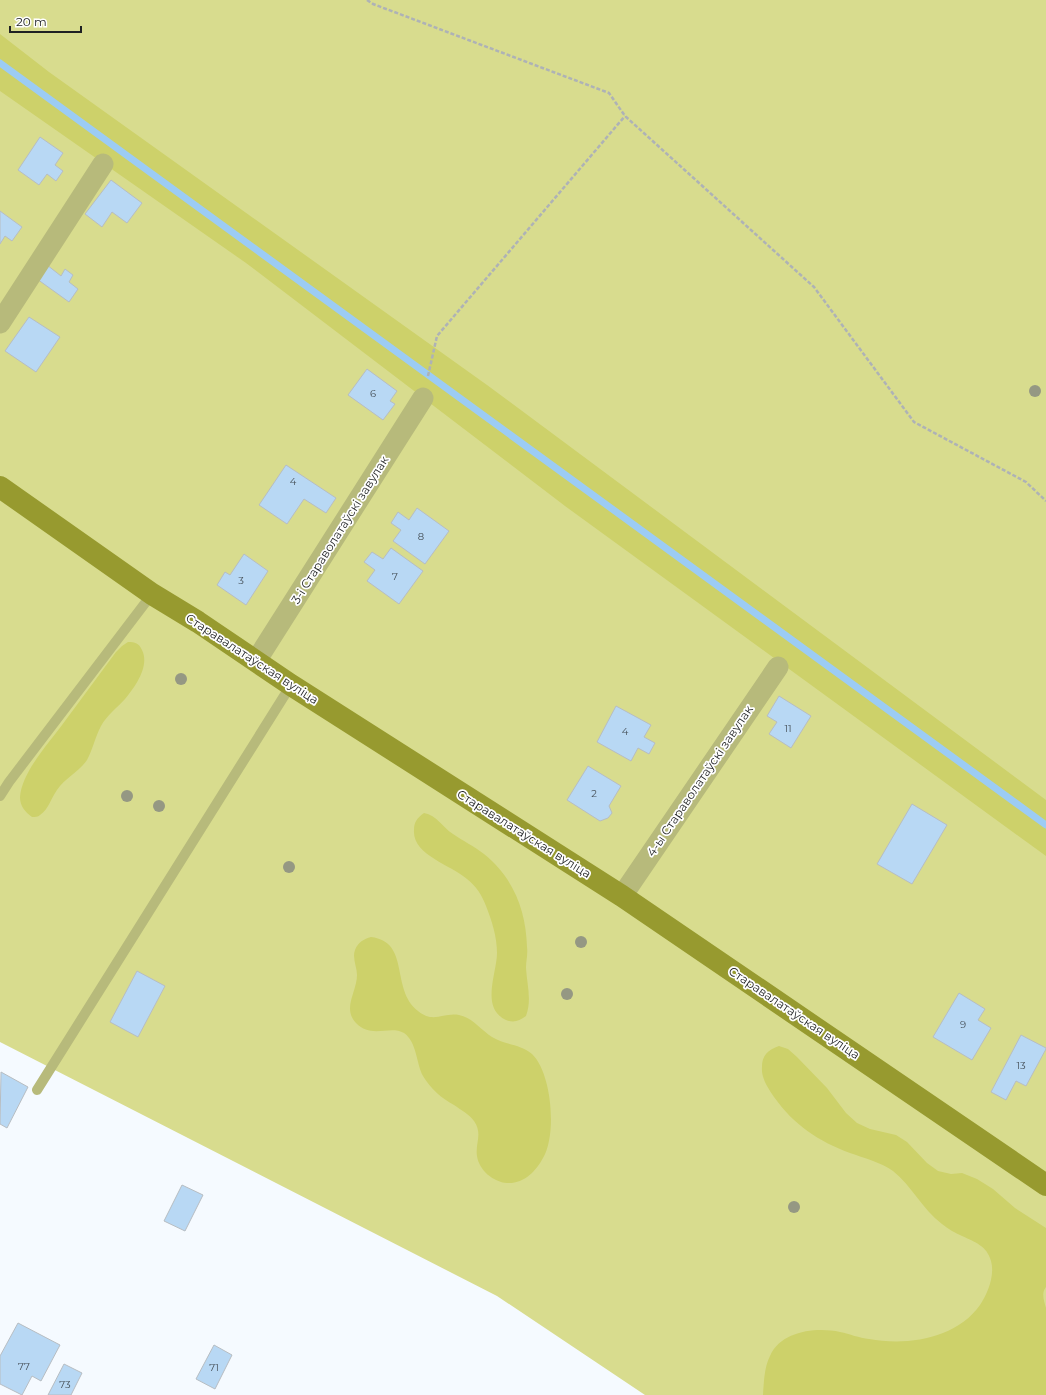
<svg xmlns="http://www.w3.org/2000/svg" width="1046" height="1395" font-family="Montserrat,sans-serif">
<rect width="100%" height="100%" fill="#f5faff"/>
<path fill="#d8dc8e" d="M0,0H1046V1395H645L497,1296L0,1042Z"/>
<path fill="#cdd16a" d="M0,34L49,72L487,385L1046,800V856L565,506L246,263L0,91Z
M128,642C135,642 139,643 142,650C150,666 135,687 125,699C117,708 107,715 101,726C95,737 93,749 87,760C79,772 65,778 57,790C51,798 49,809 40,815C38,817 35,817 32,817C25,812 20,806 20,797C22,771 50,742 65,721C82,698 99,675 116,652L122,646Z
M424,813C437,815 442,827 453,834C463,841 474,846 484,854C513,877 526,910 527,947C528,954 526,961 526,968C527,985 532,1000 526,1016C519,1021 514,1023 506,1020C480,1008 497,973 497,953C497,937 492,921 486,906C482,895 476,886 467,879C451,865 412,855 414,830C414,822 417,818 424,813Z
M371,937C411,942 390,989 418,1011C434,1024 443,1012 459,1015C473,1018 481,1030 492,1037C505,1045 521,1044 532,1054C552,1073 557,1135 543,1158C536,1171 524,1184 507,1183C493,1182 479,1170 477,1156C475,1143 483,1134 474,1121C469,1114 461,1110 454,1105C441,1098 431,1089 423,1076C416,1063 417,1042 404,1033C390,1025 371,1039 356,1023C342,1008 357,992 357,975C357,967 352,958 355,950C358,942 364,939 371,937Z
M779,1046L788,1049L797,1057L827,1088L846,1113L857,1123L870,1129L896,1135L907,1142L927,1163L938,1171L951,1174L962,1173L977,1179L993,1189L1015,1208L1046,1228V1287C1041,1293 1044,1301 1046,1308V1395H763C764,1382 764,1368 770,1356C781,1331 816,1327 840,1332C850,1334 859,1338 869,1339C907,1346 956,1339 980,1305C988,1293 995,1275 991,1261C987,1246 975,1242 962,1236C955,1233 948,1229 942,1224C922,1209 912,1186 893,1171C880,1162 864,1158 850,1153C818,1141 794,1125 774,1097C768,1088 761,1078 762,1067C762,1055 768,1050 779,1046Z"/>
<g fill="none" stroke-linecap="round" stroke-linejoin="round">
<path stroke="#9cccf4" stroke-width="7" d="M0,63L1046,825"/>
</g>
<path fill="#b8d8f4" stroke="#b7bdc2" d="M40,137L63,153L55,165L63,171L56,181L47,174L39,185L18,170Z
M111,180L142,203L127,223L112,212L102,227L85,214Z
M0,211L22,227L12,241L5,236L0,244Z
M47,265L61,276L65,269L73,275L69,282L78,289L69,302L37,279Z
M29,317L60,337L36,372L5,351Z
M367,369L397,391L390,401L395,404L383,420L348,395Z
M286,465L336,498L326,513L304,499L287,524L259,505Z
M417,508L449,531L425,564L393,541L401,530L391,523L398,512L409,520Z
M391,548L423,571L399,604L367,581L375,570L364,562L372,552L383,559Z
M244,554L268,571L246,605L217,585L225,572L230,575Z
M779,696L811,716L791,748L769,734L777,722L767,716Z
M616,706L651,725L644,737L655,743L649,754L638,748L631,761L597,742Z
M588,766L621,786L609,806L612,813L608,818L600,821L567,800Z
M912,804L947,825L912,884L877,864Z
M137,971L165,986L138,1037L110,1022Z
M959,993L985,1009L978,1020L991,1028L972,1060L933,1037Z
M1021,1035L1046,1048V1049L1026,1086L1016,1081L1006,1100L991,1092Z
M1,1072L28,1087L7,1128L0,1124Z
M182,1185L203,1195L185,1231L164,1221Z
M18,1323L60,1345L41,1381L32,1376L22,1395L0,1384V1356Z
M214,1345L232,1355L215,1389L196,1379Z
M64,1364L82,1373L71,1395H48Z"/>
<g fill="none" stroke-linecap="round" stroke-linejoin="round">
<path stroke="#aeb2b6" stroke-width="2.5" stroke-dasharray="4 2" stroke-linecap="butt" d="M367,0L373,4L609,93L625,116L814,287L914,422L1026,482L1046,501
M428,376L437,336L625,116"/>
<path stroke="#b7ba7b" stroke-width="10" d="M0,796L9,782L152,594
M37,1090L291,685"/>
<path stroke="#b7ba7b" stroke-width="21" d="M0,323L103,164
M256,661L423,398
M622,896L778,667"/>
<path stroke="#979a2f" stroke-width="22" d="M0,487L152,594L198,622L291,685L622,896L1046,1185"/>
</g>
<g fill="#959883">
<circle cx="1035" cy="391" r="6"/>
<circle cx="181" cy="679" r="6"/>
<circle cx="127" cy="796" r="6"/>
<circle cx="159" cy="806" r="6"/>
<circle cx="289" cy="867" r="6"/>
<circle cx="581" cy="942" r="6"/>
<circle cx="567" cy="994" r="6"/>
<circle cx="794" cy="1207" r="6"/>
</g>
<g text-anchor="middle" stroke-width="3.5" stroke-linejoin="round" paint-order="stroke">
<g font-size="10" fill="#454f57">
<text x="373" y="397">6</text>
<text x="293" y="485">4</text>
<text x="421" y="540">8</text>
<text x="395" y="580">7</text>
<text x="241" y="584">3</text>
<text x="788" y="732">11</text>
<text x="625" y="735">4</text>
<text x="594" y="797">2</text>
<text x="963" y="1028">9</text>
<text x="1021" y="1069">13</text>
<text x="24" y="1370">77</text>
<text x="214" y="1371">71</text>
<text x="65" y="1388">73</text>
</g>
<g font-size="12" fill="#1f2123" stroke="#fff">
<text transform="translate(340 530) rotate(-58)" y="4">3-і Стараволатаўскі завулак</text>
<text transform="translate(252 659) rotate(33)" y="4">Старавалатаўская вуліца</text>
<text transform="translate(700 781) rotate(-56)" y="4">4-ы Стараволатаўскі завулак</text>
<text transform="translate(524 834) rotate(32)" y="4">Старавалатаўская вуліца</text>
<text transform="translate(794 1013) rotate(34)" y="4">Старавалатаўская вуліца</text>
</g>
</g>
<path d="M10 26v6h71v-6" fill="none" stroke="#1f2123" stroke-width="2"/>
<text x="16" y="26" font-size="12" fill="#1f2123" stroke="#ffffff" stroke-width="3" paint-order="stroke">20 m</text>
</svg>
